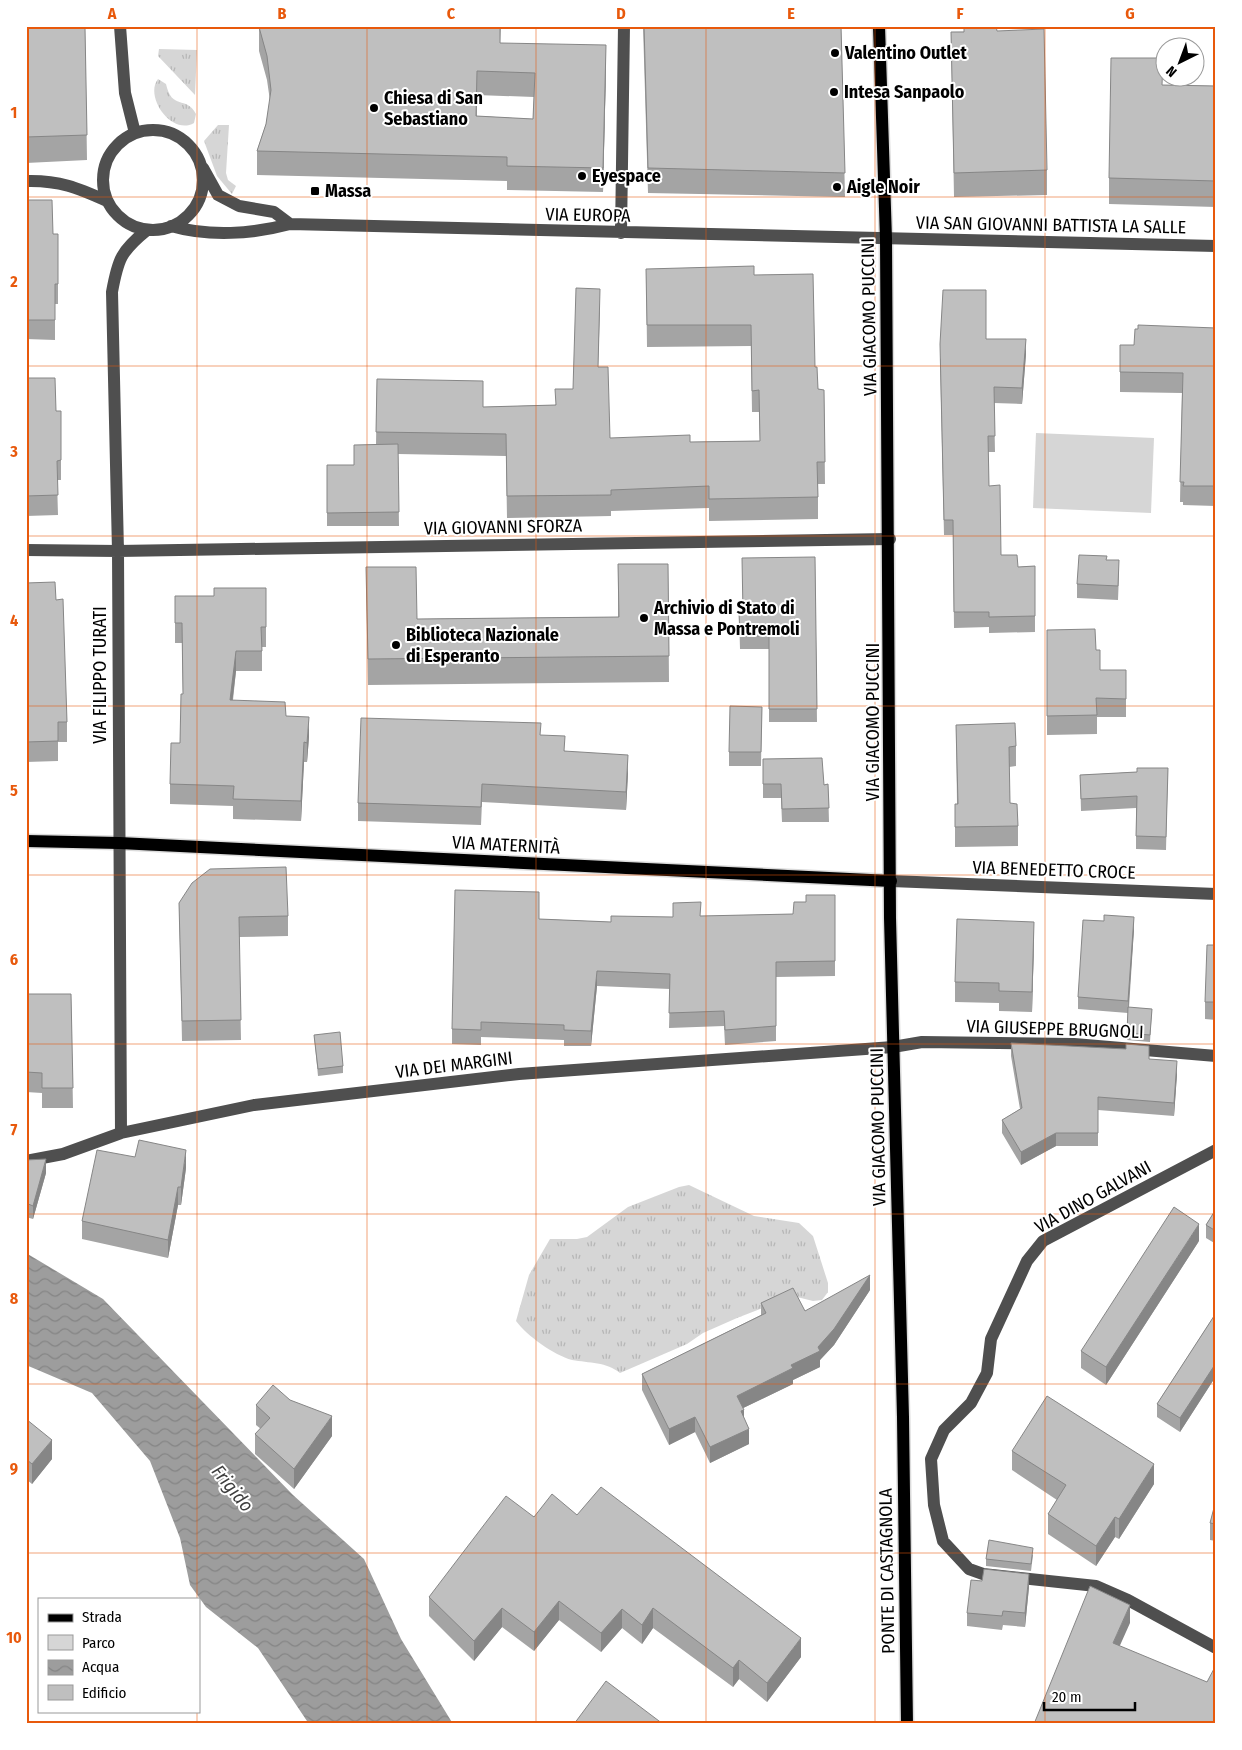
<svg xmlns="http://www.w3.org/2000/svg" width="1242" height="1750" font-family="'Fira Sans Condensed',sans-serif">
<defs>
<pattern id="grass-tufts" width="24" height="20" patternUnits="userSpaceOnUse" patternTransform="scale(1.25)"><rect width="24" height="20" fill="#d6d6d6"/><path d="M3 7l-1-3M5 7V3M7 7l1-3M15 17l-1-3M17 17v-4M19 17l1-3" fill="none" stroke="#b6b6b6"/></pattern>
<pattern id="water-waves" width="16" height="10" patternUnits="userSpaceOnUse" patternTransform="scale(1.25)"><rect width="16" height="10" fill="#9d9d9d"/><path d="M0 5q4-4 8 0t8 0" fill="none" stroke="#858585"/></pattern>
</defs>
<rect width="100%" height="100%" fill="#fff"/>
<path fill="url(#grass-tufts)" d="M159,49L197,50L195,95L158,56Z
M158,79L166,84C172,111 186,95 196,114L194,123C172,136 144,97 158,79Z
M218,125H229L226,173L228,180L236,186L232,194L217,176L204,141Z
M689,1185L754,1216L799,1223L813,1236L828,1283V1292L822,1300L813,1301L793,1296L737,1318L703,1333L687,1344L620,1373C607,1362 589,1363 572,1360C554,1355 527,1336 516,1321L529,1275L550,1239H577L587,1237L628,1207L679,1187Z"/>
<path fill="#d6d6d6" d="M1036,433L1154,438L1151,513L1033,508Z"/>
<path fill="url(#water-waves)" d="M26,1253L103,1299L293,1495L364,1559L401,1639L453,1724H309L258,1648L206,1607L190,1585L180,1538L150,1461L92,1393L26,1365Z"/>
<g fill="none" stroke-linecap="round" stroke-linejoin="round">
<defs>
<path id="major" d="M879,26L886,239L890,918L903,1417L907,1724
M26,841L119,843L891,881"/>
</defs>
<use href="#major" stroke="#dbdbdb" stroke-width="15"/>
<path stroke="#4f4f4f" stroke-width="12" d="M120,26L125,93L135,133
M103 180a50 50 0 1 1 100 0a50 50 0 1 1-100 0Z
M203,168L218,195L239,206L274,212L290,224
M26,181C59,180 78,188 107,201
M171,226C209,237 253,234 290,224L1216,246
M621,233L624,26
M26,550L118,551L890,539
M891,881L1216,894
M121,1133L118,551L112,292C118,259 121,251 147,230
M1216,1150L1043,1241L1027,1261L991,1339L987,1373L971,1403L944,1430L931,1459L934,1505L943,1541L969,1569L983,1574L1096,1586L1128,1600L1216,1648
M26,1161L63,1154L121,1133L254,1105L519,1074L893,1047L922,1042L1074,1044L1216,1056"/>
<use href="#major" stroke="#000" stroke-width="12"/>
</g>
<path fill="#a4a4a4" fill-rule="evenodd" d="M26,26L85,28L87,160L26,163Z
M501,26L500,43L606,69L603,192L507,190V181L257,175V151L266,124L270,101L267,80L259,51V27ZM477,95L534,97L533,119L477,116Z
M643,26H841L845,197L648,193Z
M997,31L1047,170V195L954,197L951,32Z
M1163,85L1216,86V207L1109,204V178Z
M26,200L53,234H58V304H55V340L26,339Z
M646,269L754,275L815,367L818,389L824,390L825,484H818V519L709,521V508L611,511V516L507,518L506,456L398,454L399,526H327V465H354L376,445L377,379L483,407L555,405L573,389L600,310L598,367L610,438L690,442L760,441L759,412H752L751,346L647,347Z
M1216,328V506L1183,505V502H1180L1182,393L1120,392V345H1134Z
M986,339L1026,354L1022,404L994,403L995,452H988L989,486L1001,555L1018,567L1035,566V632L989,633V627L954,628L953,535H944L940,359Z
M26,378L56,411L61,460V480H57L58,515L26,516Z
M815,557L817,722H769V649H740L739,613H743Z
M1107,560L1119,574L1118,600L1077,598V584Z
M618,564H668L669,682L368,685L366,567L417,619L618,617Z
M26,583L56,600L67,722V742H58V761L26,762Z
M266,588V647H262V671H236L233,700L286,716L309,737L307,762H304L301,821L233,819V806L170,804V784L180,743L183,694L182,643H175V596H214Z
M1047,630L1096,650L1100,670H1126V717H1097V734L1047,735Z
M762,707L761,766H729V752Z
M956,725L1016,746V766L1009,767L1010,803L1018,826V846L955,847V804H957Z
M541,735L565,751L628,773L626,810L482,802L481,825L358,821V803Z
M763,759L824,785L828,784L829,822H782L781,798H763Z
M1168,768L1166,850L1136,849V808L1081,811L1080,775L1137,772Z
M835,895V976L776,977V1041L725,1045L724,1026L669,1028L670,989L597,986L591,1046H564V1040L481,1037V1045L452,1044V1029L539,919L611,922L673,917L793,914L806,902Z
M179,903L288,916V936L239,937L241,1040L182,1041Z
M1134,929L1129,1008L1152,1009L1150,1042L1127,1040L1128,1013L1078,1009V997Z
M1034,942L1032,1012L999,1011V1003L955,1002V982Z
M1216,945V1020L1205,1019V1002Z
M26,994H71L73,1108H42V1093L26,1092Z
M314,1035L343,1066V1073L318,1076Z
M1011,1043L1149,1059L1177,1074L1174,1116L1098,1110V1146H1056L1021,1165L1002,1133V1120L1020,1109L1011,1056Z
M26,1160L46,1173L33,1219L26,1217Z
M186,1168L181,1205H178L168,1258L82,1239V1221Z
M1216,1209V1244L1206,1238V1225Z
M1199,1241L1106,1385L1081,1368V1351Z
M870,1290L834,1345L820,1360V1367L793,1380V1384L743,1408L744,1418L749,1444L710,1463L695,1432L669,1445L642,1390V1374L761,1315V1303L805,1311Z
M1216,1313V1376L1180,1432L1157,1417V1404Z
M290,1400L332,1436L294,1489L255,1454V1434L261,1429L256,1425V1405Z
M26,1419L52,1459L32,1484L26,1479Z
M1012,1451L1154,1484L1119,1539L1115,1537L1096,1566L1048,1534V1514L1057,1500L1012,1470Z
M1216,1500V1541L1210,1540V1523Z
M577,1515L801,1657L767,1702L739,1679L733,1687L653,1628L642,1644L622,1628L601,1652L559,1620L534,1651L502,1627L474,1661L429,1616V1597L534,1517Z
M1033,1555L1031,1571L986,1566V1559Z
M1029,1587L1025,1627L1003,1625L1002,1630L967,1626V1613Z"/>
<path fill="#868686" d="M606,45V69L603,192V168Z
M1026,339V354L1022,404V388Z
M236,651V671L230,720V700Z
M309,717V737L307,762V743Z
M304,742V762L301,821V801Z
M628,755V773L626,810V792Z
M1134,917V929L1128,1013V1001Z
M1034,922V942L1032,1012V992Z
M597,971V986L591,1046V1031Z
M1177,1061V1074L1174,1116V1103Z
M1056,1133V1146L1021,1165V1152Z
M186,1150V1168L181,1205V1187Z
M46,1159V1173L33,1219V1206Z
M178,1187V1205L168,1258V1240Z
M1199,1224V1241L1106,1385V1367Z
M870,1275V1290L834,1345L820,1360V1367L793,1380V1384L737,1411V1396L791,1365L818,1347Z
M1216,1363V1376L1180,1432V1418Z
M744,1410V1425L741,1411Z
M332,1416V1436L294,1489V1469Z
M695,1417V1432L669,1445V1429Z
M749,1429V1444L710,1463V1447Z
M52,1440V1459L32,1484V1464Z
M1154,1464V1484L1119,1539V1519Z
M1115,1517V1537L1096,1566V1546Z
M1029,1574V1587L1025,1627V1613Z
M559,1601V1620L534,1651V1632Z
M1130,1605V1623L1113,1661V1643Z
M502,1608V1627L474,1661V1641Z
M653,1608V1628L642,1644V1625Z
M622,1609V1628L601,1652V1633Z
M801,1638V1657L767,1702V1683Z
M739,1660V1679L733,1687V1668Z"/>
<path fill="#bfbfbf" stroke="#868686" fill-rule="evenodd" d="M26,26H78V28H85L87,135L26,137Z
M500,26V43L606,45L603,168L507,166V157L257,151L266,124L271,90L267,56L259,27ZM477,71L535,73L533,119L476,116Z
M644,26H841L845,173L648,168Z
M964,26H996L997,31L1044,29L1047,170L954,173L951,32H964Z
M1111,58H1163L1162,85L1216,86V181L1109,178Z
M26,200H52L53,234H58V284H55V320H26Z
M754,266V275L813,274L815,367H817L818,389L824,390L825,462H817L818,497L709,499V486L611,490V495L507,496L506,434L376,432L377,379L483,381V407L556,405L555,389H573L576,288L600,289L598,367H608L610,438L690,435V442L760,441L759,390L752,391L751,325H647L646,269Z
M943,290H986V339H1026L1022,388L994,387L995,436H988L989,486L1000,485L1001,555H1017L1018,567L1035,566V616L989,617V612H954L953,520H944L940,344Z
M1138,325L1216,328V486H1183L1184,482H1180L1183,373L1120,372V345H1134L1135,329H1138Z
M26,378H55L56,411H61V460L57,461L58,495L26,496Z
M398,444L399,512L327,513V465H354V445Z
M1079,555L1107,556L1106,560H1119L1118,586L1077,584Z
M815,557L817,709H769V636H740L739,613H743L742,558Z
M618,564H668L669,656L368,659L366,567H416L417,619L619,617Z
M55,582L56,600L63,599L67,722H58V741L26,742V583Z
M214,588H266V627H261L262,651H236L230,700L285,702L286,716L309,717L307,743L304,742L301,801L233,799L234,786L170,784L171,743H180L181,694H183L182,623H175V596H214Z
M1095,629L1096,650H1100V670H1126V699L1096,698L1097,715L1047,716V630Z
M730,706L762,707L761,752H729Z
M361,718L541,723L540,735L565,736L564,751L628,755L626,792L482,784L481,807L358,803Z
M1015,723L1016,746L1009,747L1010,803L1017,804L1018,826L955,827V804H958L956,725Z
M822,758L824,785L828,784L829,808L782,809L781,784H763V759Z
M1137,768H1168L1166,837L1136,836L1137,796L1081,799L1080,775L1137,772Z
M286,867L288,916L239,917L241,1020L182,1021L179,903L192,883L210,869Z
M455,890L539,892V919L611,922V916L673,917V903L701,902L700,916L793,914L794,902H806V895H835V961L776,962V1026L725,1030L724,1011L669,1013L670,974L597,971L591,1031L564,1030V1025L481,1022V1030L452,1029Z
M1104,915L1134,917L1128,1001L1078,997L1083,920L1104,921Z
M957,919L1034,922L1032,992L999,991V983L955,982Z
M1207,945H1216V1002H1205Z
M26,994H71L73,1088H42V1073L26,1072Z
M1128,1007L1152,1009L1150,1035L1127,1033Z
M340,1032L343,1066L318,1069L314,1035Z
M1011,1043L1126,1049V1044L1149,1046V1059L1177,1061L1174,1103L1098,1097V1133H1056L1021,1152L1002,1120L1022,1108Z
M139,1140L186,1150L181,1187H178L168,1240L82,1221L97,1150L135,1157Z
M46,1159L33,1206L26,1203V1160Z
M1174,1207L1199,1224L1106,1367L1081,1351Z
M1216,1209V1231L1206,1225Z
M870,1275L834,1329L818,1347L820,1351L791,1365L793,1368L737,1396L744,1410L741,1411L749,1429L710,1447L695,1417L669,1429L642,1374L766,1313L761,1303L793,1288L805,1311Z
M1216,1313V1363L1180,1418L1157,1404Z
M273,1385L290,1400L332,1416L294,1469L255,1434L270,1418L256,1405Z
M1047,1396L1154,1464L1119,1519L1115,1517L1096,1546L1048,1514L1066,1485L1012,1451Z
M26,1419L52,1440L32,1464L26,1459Z
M601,1487L801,1638L767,1683L739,1660L733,1668L653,1608L642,1625L622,1609L601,1633L559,1601L534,1632L502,1608L474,1641L429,1597L506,1496L534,1517L552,1494L577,1515Z
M1216,1500V1524L1210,1523Z
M989,1540L1033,1548L1031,1564L986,1559Z
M984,1569L1029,1574L1025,1613L1003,1611L1002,1616L967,1613L971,1580L982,1581Z
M1090,1586L1130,1605L1113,1643L1207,1682L1216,1665V1724H1034Z
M606,1681L663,1724H574Z"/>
<path fill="none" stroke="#e8590c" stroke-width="1" stroke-opacity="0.55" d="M197,26V1599M367,26V1724M536,26V1724M706,26V1724M875,26V1724M1045,26V1724M26,197H1216M26,366H1216M26,536H1216M26,706H1216M26,875H1216M26,1044H1216M26,1214H1216M26,1384H1216M26,1553H1216M197,1711V1724"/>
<g fill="#000" stroke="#fff" stroke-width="2">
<circle cx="835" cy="53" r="5"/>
<circle cx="834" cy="92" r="5"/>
<circle cx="374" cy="108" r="5"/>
<circle cx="582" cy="176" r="5"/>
<circle cx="837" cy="187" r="5"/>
<rect x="310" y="186" width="10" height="10" rx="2.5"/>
<circle cx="644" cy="618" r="5"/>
<circle cx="396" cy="645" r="5"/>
</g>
<g text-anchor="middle" stroke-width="4" stroke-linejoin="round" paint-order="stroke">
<g font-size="18" font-weight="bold" fill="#000" stroke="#fff" text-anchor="start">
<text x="845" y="59">Valentino Outlet</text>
<text x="844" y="98">Intesa Sanpaolo</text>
<text x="384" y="104">Chiesa di San<tspan x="384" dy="21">Sebastiano</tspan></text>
<text x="592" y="182">Eyespace</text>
<text x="847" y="193">Aigle Noir</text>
<text x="325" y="197">Massa</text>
<text x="654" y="614">Archivio di Stato di<tspan x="654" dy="21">Massa e Pontremoli</tspan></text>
<text x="406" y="641">Biblioteca Nazionale<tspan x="406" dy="21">di Esperanto</tspan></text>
</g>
<g font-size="18" fill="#000" stroke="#fff">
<text transform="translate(588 215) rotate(1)" y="6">VIA EUROPA</text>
<text transform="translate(1051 225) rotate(1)" y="6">VIA SAN GIOVANNI BATTISTA LA SALLE</text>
<text transform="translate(869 317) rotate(-91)" y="6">VIA GIACOMO PUCCINI</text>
<text transform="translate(503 527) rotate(-1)" y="6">VIA GIOVANNI SFORZA</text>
<text transform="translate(100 675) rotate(-90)" y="6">VIA FILIPPO TURATI</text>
<text transform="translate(873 722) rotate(-90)" y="6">VIA GIACOMO PUCCINI</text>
<text transform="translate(506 845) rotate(3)" y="6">VIA MATERNITÀ</text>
<text transform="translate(1054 870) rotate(2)" y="6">VIA BENEDETTO CROCE</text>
<text transform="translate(1055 1029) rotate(2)" y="6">VIA GIUSEPPE BRUGNOLI</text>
<text transform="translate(454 1065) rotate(-7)" y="6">VIA DEI MARGINI</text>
<text transform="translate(878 1127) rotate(-91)" y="6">VIA GIACOMO PUCCINI</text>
<text transform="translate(1093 1197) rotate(-29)" y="6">VIA DINO GALVANI</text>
<text transform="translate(887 1571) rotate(-91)" y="6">PONTE DI CASTAGNOLA</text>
</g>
<g font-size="19" font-style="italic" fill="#3e3e3e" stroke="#fff">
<text transform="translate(233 1488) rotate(51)" y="7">Frigido</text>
</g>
</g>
<rect width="1242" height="1750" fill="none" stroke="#ffffff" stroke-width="55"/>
<rect x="38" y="1598" width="162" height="115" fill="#ffffff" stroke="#999999"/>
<rect x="48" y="1614" width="25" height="8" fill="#000000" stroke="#999999"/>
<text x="82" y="1622" font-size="15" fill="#000000">Strada</text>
<rect x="48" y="1635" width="25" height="15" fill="#d6d6d6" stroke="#999999"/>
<text x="82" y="1648" font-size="15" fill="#000000">Parco</text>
<rect x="48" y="1660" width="25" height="15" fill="url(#water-waves)" stroke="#999999"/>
<text x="82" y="1672" font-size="15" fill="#000000">Acqua</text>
<rect x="48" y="1685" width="25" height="15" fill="#bfbfbf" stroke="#999999"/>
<text x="82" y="1698" font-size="15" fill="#000000">Edificio</text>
<g transform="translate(1180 62) rotate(222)"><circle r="24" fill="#ffffff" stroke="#999999"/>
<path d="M0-4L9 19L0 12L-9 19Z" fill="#000000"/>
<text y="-8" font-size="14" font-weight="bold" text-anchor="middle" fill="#000000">N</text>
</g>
<path d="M1044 1702v8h91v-8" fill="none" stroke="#000000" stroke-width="2.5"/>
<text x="1052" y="1702" font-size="15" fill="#000000" stroke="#ffffff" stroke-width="4" paint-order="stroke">20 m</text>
<rect x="28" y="28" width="1186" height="1694" fill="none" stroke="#e8590c" stroke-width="2"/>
<g font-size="16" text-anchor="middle" font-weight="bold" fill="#e8590c">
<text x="112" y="19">A</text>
<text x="282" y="19">B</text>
<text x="451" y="19">C</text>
<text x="621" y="19">D</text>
<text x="791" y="19">E</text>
<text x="960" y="19">F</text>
<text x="1130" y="19">G</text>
<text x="14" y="118">1</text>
<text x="14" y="287">2</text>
<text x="14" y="457">3</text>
<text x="14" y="626">4</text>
<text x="14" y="796">5</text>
<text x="14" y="965">6</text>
<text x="14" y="1135">7</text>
<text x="14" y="1304">8</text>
<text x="14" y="1474">9</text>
<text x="14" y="1643">10</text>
</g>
</svg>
